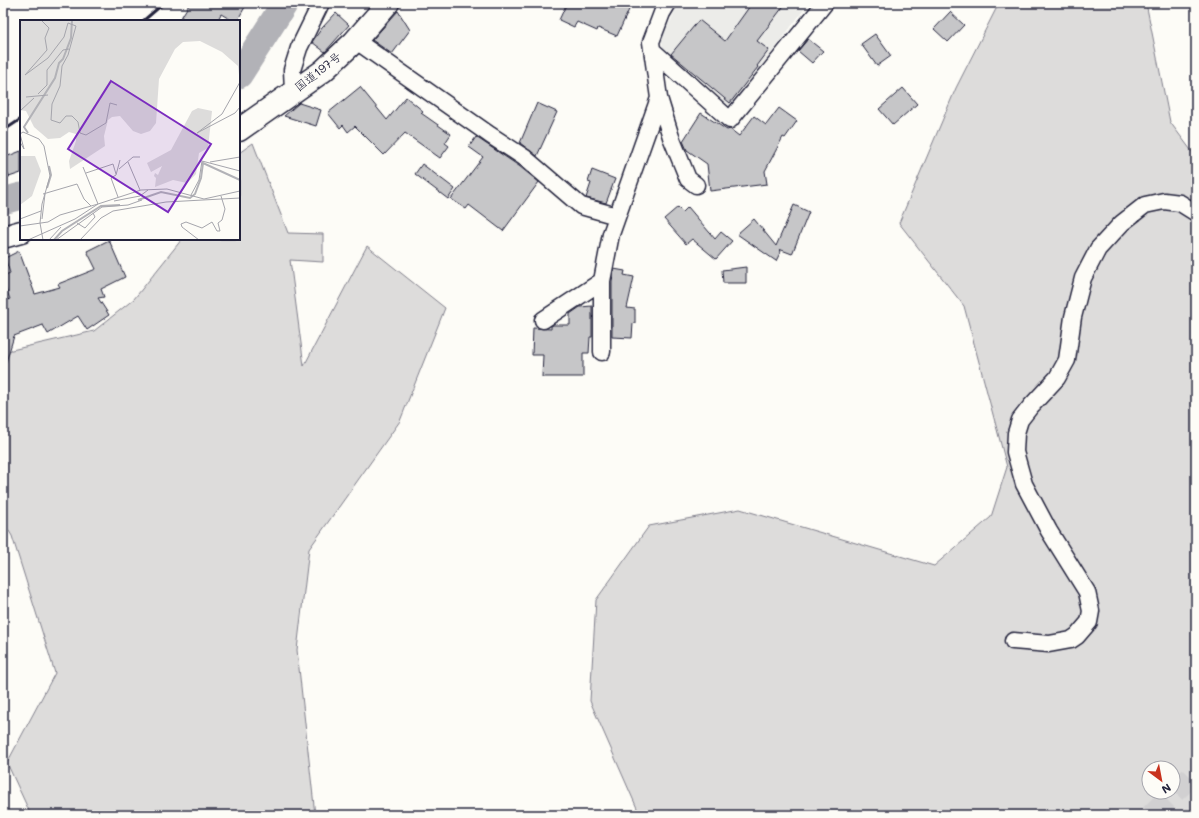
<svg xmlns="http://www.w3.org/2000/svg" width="1199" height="818" font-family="Mali,'Klee One',sans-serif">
<rect width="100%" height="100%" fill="#fdfcf7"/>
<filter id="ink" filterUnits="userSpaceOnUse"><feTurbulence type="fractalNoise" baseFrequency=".025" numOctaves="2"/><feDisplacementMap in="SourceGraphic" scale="8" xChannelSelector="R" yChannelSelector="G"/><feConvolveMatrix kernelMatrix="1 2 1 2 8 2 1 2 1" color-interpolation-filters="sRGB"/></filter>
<g filter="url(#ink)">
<path fill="#ecece9" d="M678,3H809L729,109L664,54L661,37L671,20Z"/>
<path fill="#dddcdb" stroke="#807f8b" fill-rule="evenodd" d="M999,3H1146L1170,122L1196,157V815H640L590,701L596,600L649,526L740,509L934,566L991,517L1007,467L964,306L899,223L956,88ZM1149,768H1173V792H1149Z
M253,143L288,233L323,234V262L290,260L304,366L367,246L445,308L400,421L309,549L297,650L315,815H31L7,763L55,673L12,536L3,521V352L94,331L134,299L182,239H239V153Z"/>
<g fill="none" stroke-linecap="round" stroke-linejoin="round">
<path stroke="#b2b2b7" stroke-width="27" d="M239,75L285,3
M3,201L21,196"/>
</g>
<path fill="#c6c6c8" stroke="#22223b" d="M190,3H237L245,7L237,21H233L221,14L217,21H179Z
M567,3H632L617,36L598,28L597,31L577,22L574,27L559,20Z
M752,3H786L757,41L769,50L757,66L758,67L730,103L671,54L699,20L725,41Z
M398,11L410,30L392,54L372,40Z
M950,12L964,25L948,42L934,29Z
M336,13L349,25L325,52L312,42L322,28Z
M875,34L891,56L877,66L861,44Z
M808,39L823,51L812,63L798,51Z
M360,87L387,120L406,97L423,111L421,113L451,134L445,143L449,146L440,158L405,133L384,155L355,126L348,132L343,125L340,128L328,113Z
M903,88L917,104L893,125L879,109Z
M299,103L321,110L316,126L284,116Z
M537,103L557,112L537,156L520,143Z
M779,108L797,121L785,138L783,137L765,171L767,184L710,191L707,164L687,150L683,141L701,113L727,130L730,129L739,136L754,116L766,125Z
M476,137L519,166L539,182L503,231L469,205L466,209L451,199L483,157L469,147Z
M21,151V173L9,177L8,174L3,176V158Z
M422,164L455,189L448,199L415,174Z
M592,170L615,179L606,203L586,198L591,183L588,182Z
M794,205L809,212L792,254L779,249L781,251L776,261L737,234L754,219L776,246Z
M678,207L683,212L688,207L715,239L721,232L732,241L716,259L692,239L686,244L664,219Z
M109,240L125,277L101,289L104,297L98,298L109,315L87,330L78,316L48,334L43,325L14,336L6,362L3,361V301L10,299L3,282V276L10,273L5,258L19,251L35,294L60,287L58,284L96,269L87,251Z
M746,267V283H723L722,270Z
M614,269L625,271L624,275L634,277L627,308L635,309V323H633L632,338L612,337V282Z
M592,306V337H590L589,353H583V377H542L543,355H532L533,328L551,329V326L553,325H570V314L580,307Z"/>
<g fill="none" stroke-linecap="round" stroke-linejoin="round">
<path stroke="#d1d0d1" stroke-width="22" stroke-dasharray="22 11" stroke-linecap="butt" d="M1151,815L1196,771"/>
<defs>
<path id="street" d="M668,3L662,13L651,42L659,98L671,137L688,179L696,185
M355,40L490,135L525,158L581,206L617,216
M652,50L730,120L825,3
M293,91L292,70L299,48L321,3
M602,281V352
M543,320L602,281L611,234L659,98
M1013,641L1049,644L1071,640L1077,636L1089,622L1091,611L1087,592L1049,531L1024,484L1015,452L1016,433L1020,420L1031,406L1057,378L1067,360L1073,317L1083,278L1098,249L1122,223L1145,205L1164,201L1180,203L1196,213"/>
<path id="highway" d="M239,130L323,71L354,42L388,3
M3,237L21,232"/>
</defs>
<use href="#street" stroke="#22223b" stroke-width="19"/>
<use href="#highway" stroke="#22223b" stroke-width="25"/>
<use href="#street" stroke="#fdfcf7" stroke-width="16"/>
<use href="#highway" stroke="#fdfcf7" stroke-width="22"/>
<path stroke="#22223b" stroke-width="3" d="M143,21L164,3
M3,131L21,119"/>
</g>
</g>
<g text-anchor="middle" stroke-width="3" stroke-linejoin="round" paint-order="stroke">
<g font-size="12" fill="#22223b" stroke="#fdfcf7">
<text transform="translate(318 72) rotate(-38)" y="4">国道197号</text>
</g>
</g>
<g transform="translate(20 20)">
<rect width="220" height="220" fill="#fdfcf7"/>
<path d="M0,0H220V64L218,46L202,32L180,21L163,22L155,29L139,59L136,103L130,111L121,114L113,111L100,96L92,97L88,100L84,116L85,126L50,149L49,141L56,121V114L49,112L40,118L28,119L14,107L6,91L0,90ZM178,88L192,91L188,128L179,133L176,154L167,163L153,160L135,167L136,158L134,156L135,153L138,155L142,146L131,152L127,143L151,130L172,91ZM0,136H15L21,151L12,176L0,185Z" fill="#dddcdb"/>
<path fill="none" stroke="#b2b2b7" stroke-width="2" d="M8,113L4,107L35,58L39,43L43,39L51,18L52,0M27,168L31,155L29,146M118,180L141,172L170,178L175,174L181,158L183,143L220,160M34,220L42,211L81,186L100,185"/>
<path fill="none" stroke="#a5a5ac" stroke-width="1" d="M21,0L29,8L25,18L27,30L5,55L28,38L44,17L48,3L56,6L48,35L42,46L40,66L32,84L31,100L40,103L46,96H52L58,102L60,113L66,115L86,103L90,83L97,85M220,62L202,94L177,113L215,93L220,87M18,74L27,65V50L43,30L49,29M6,77L28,75M0,91L14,78M0,122L4,129L0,114L3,112L19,119L24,126L30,156L22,184L20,203L23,220M108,142L120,170M190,142L220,137M99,149L113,137H120M66,153L93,144L96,154M23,174L57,164L64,179L71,186M171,175L179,160L182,141L220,151M98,177L91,158L96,155L100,140M94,181L120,176L128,170M0,199L21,191M22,199L25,174M57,203L65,208L75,197L73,193M0,206L28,202L40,195L78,184L63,147M8,220L55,199L78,184L121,170L147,169L184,179L220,171M29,220L41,207M36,220L82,187L108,185L122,180M60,220L81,198L93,191L146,182L220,178M179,220L162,207L161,204L166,202L182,208L192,202L197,211H200L198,203L202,200L205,189L201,176"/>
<path fill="#7b2cbf" fill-opacity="0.15" stroke="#7b2cbf" stroke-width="2" d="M91,61L191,124L148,192L48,129Z"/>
<rect width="220" height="220" fill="none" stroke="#22223b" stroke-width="2"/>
</g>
<rect width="1199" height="818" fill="none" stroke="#fdfcf7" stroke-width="16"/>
<rect x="8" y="8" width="1183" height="802" fill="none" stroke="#22223b" stroke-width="1.5" filter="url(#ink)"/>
<g transform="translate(1161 780) rotate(148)"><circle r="19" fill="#fdfcf7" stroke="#a5a5ac"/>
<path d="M0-3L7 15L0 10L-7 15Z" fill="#c8321e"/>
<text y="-6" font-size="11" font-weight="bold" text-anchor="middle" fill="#22223b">N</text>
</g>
</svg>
